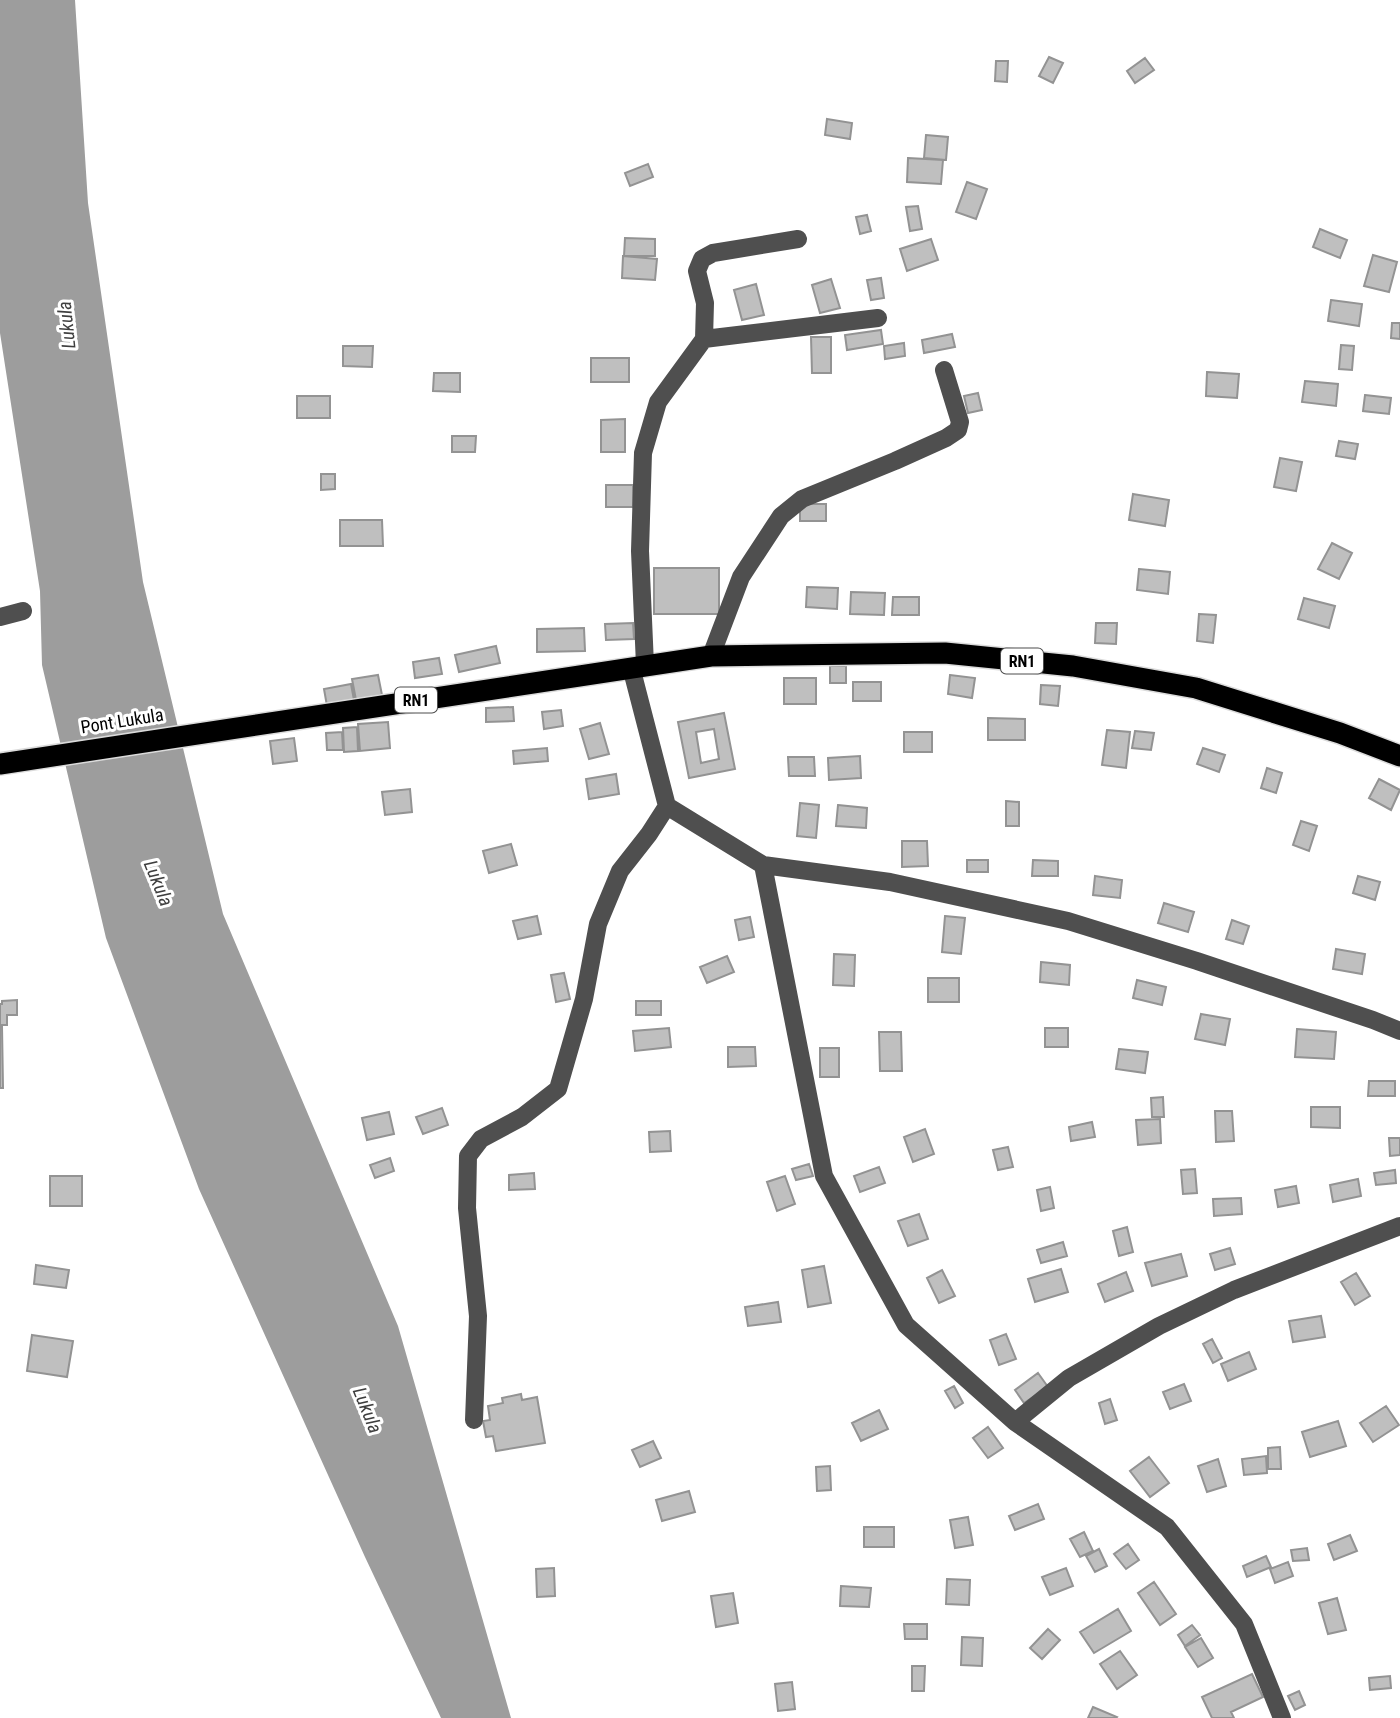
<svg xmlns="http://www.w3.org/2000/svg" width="1400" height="1718" font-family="'Roboto Condensed',sans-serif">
<rect width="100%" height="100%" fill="#fff"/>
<path fill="#9d9d9d" d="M0,0H75L88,203L143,582L223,914L398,1326L511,1718H441L365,1557L199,1189L106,938L42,665L40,591L0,333Z"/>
<path fill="#bfbfbf" stroke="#939393" stroke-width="2" fill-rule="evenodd" d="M1049,57L1063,63L1053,83L1039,76Z
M1145,58L1154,70L1135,83L1127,71Z
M996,61H1008L1007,82L995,81Z
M827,119L852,123L850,139L825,135Z
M926,135L948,137L946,160L924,158Z
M908,158L943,160L941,184L907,182Z
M648,164L653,177L630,186L625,173Z
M967,182L987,189L976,219L956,212Z
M918,206L922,229L910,231L906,207Z
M867,215L871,231L860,234L856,217Z
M1320,229L1347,240L1340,258L1313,247Z
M625,238L655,239V256H624Z
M931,239L938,260L907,271L900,249Z
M1373,255L1397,262L1389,292L1364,286Z
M623,256L657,259L655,280L622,278Z
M881,278L884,298L871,300L867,280Z
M831,279L840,308L820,313L812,285Z
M756,284L764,315L742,320L734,290Z
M1331,300L1362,304L1359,326L1328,321Z
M1392,323H1400V339L1391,338Z
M881,330L883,344L847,350L845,335Z
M952,334L955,347L924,353L922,340Z
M811,337H831V373H812Z
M904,343L905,356L885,359L884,346Z
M1341,345L1354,346L1352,370L1339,369Z
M343,346H373L372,367L343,366Z
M591,358H629V382H591Z
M1207,372L1239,374L1237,398L1206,396Z
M434,373H460V392L433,391Z
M1305,381L1338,384L1336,406L1302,402Z
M978,393L982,410L968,413L964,396Z
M1365,395L1391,398L1389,414L1363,411Z
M297,396H330V418H297Z
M625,419V452H601V420Z
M452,436H476L475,452H452Z
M1339,441L1358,444L1355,459L1336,456Z
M1280,458L1302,462L1296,491L1274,487Z
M321,474H335V489L321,490Z
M606,485H633V507H606Z
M1133,494L1169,500L1165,526L1129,520Z
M800,504H826V521H800Z
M340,520H382L383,546H340Z
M1332,543L1352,553L1339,579L1318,569Z
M654,568H719V614H654Z
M1139,569L1170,572L1168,594L1137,590Z
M807,587L838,588L837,609L806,607Z
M851,592L885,593L884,615L850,614Z
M893,597H919V615H892Z
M1304,598L1335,606L1329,628L1298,619Z
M1199,614L1216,615L1213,643L1197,641Z
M633,623L634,639L606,640L605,624Z
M1096,623H1117L1116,644L1095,643Z
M584,628L585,651L537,652V629Z
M496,646L500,663L459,672L455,655Z
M439,658L442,674L415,678L413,662Z
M830,666H846V683H830Z
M378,675L382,695L356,700L352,679Z
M950,675L975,678L972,698L948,694Z
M784,678H816V704H784Z
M853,682H881V701H853Z
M351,684L354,700L327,706L324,689Z
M1041,685L1060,686L1058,706L1040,704Z
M513,707L514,721L486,722V708Z
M561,710L563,726L544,729L542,712Z
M724,713L735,769L689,778L678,722ZM714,729L719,759L701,763L696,732Z
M988,718L1025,719V740H988Z
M388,722L390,748L360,751L358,724Z
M600,723L609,754L589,759L580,729Z
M357,727L358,751L344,752L343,728Z
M1107,730L1130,732L1126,768L1102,765Z
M1135,731L1154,733L1151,750L1132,748Z
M342,732L343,750H327L326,733Z
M904,732H932V752H904Z
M294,738L297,761L273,764L270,741Z
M547,748L548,761L514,764L513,751Z
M1203,748L1225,755L1219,772L1197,764Z
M860,756L861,778L829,780L828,758Z
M788,757H814L815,776H789Z
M1267,768L1282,773L1276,793L1261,788Z
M616,774L619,794L589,799L586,779Z
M1379,779L1400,790L1391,810L1369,798Z
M410,789L412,812L385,815L382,792Z
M1006,801L1019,802V826H1006Z
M800,803L819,805L816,838L797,836Z
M838,805L867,808L866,828L836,826Z
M1301,821L1317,826L1309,851L1293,845Z
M902,841H927L928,866L902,867Z
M511,844L517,865L489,873L483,851Z
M967,860H988V872H967Z
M1033,860L1058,861V876H1032Z
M1095,876L1122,880L1120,898L1093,895Z
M1358,876L1380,882L1375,900L1353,893Z
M1164,903L1194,912L1188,932L1158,923Z
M537,916L541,934L518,939L513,921Z
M945,916L965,918L961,954L942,952Z
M750,917L754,937L739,940L735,920Z
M1232,920L1249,926L1243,944L1226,939Z
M1336,949L1365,954L1362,974L1333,969Z
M834,954L855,955L854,986L833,985Z
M727,956L734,972L707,983L700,967Z
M1041,962L1070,965L1069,985L1040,982Z
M564,973L570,999L556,1002L551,975Z
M928,978H959V1002H928Z
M1137,980L1166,987L1162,1005L1133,998Z
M17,1000V1015H7V1025H0V1004H2V1001Z
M636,1001H661V1015H636Z
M1201,1014L1230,1019L1225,1045L1195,1039Z
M0,1026H2L3,1088H0Z
M669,1028L671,1047L635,1051L633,1031Z
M1045,1028H1068V1047H1045Z
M1297,1029L1336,1032L1334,1059L1295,1057Z
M879,1032H901L902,1071H880Z
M728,1047H755L756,1066L728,1067Z
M820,1048H839V1077H820Z
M1119,1049L1148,1052L1145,1073L1116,1069Z
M1369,1081H1395V1096H1368Z
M1163,1097L1164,1117H1152L1151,1098Z
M1311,1107H1340V1128L1311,1127Z
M442,1108L448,1125L423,1134L416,1117Z
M1215,1111H1232L1234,1141L1216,1142Z
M389,1112L394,1134L367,1140L362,1118Z
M1160,1119L1161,1143L1138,1145L1136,1120Z
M1092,1122L1095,1137L1071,1141L1069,1127Z
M925,1129L934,1154L913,1162L904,1137Z
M670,1131L671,1151L650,1152L649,1132Z
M1389,1138H1400V1155L1390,1156Z
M1008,1147L1013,1167L998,1170L993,1150Z
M390,1158L394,1171L375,1178L370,1165Z
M809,1164L813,1176L796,1180L792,1169Z
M879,1167L885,1183L860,1192L854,1176Z
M1195,1169L1197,1193L1183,1194L1181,1170Z
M1395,1170L1396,1183L1376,1185L1374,1173Z
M534,1173L535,1189L509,1190V1175Z
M50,1176H82V1206H50Z
M785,1176L795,1204L777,1211L767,1182Z
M1358,1179L1361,1196L1333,1202L1330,1185Z
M1296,1186L1299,1203L1278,1207L1275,1190Z
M1050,1187L1054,1208L1041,1211L1037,1190Z
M1241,1198L1242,1214L1214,1216L1213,1199Z
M919,1214L928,1239L908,1246L898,1221Z
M1127,1227L1133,1252L1119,1256L1113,1231Z
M1063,1242L1067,1256L1041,1263L1037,1250Z
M1230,1248L1235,1264L1215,1270L1210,1254Z
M1181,1254L1187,1276L1152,1286L1145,1263Z
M36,1265L69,1270L66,1288L34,1284Z
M824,1266L831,1303L808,1307L802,1270Z
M1061,1269L1068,1292L1035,1302L1028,1279Z
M942,1270L955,1296L939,1303L927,1278Z
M1126,1272L1133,1291L1105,1302L1098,1284Z
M1356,1273L1370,1296L1355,1305L1341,1282Z
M778,1302L781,1322L748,1326L745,1307Z
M1321,1316L1325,1337L1293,1342L1289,1321Z
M1006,1334L1016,1359L999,1365L990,1340Z
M32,1335L73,1341L67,1377L27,1371Z
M1212,1339L1222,1358L1213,1363L1203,1344Z
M1249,1352L1256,1369L1228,1381L1221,1364Z
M1038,1373L1048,1387L1024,1403L1015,1390Z
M1184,1384L1191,1401L1170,1409L1163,1392Z
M954,1386L963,1403L955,1408L945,1391Z
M521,1394L522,1400L537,1397L545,1443L496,1451L493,1436L486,1437L483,1421L490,1420L488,1406L503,1403L502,1398Z
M1110,1399L1117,1420L1105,1424L1099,1403Z
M1386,1406L1399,1425L1373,1442L1360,1423Z
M879,1410L888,1429L861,1441L852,1423Z
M1338,1421L1346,1446L1310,1457L1302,1432Z
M988,1427L1003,1448L988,1458L973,1438Z
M653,1441L661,1458L640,1467L632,1450Z
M1280,1447L1281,1469H1268V1448Z
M1266,1456L1267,1473L1244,1475L1242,1459Z
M1149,1457L1169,1483L1150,1497L1130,1471Z
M1218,1459L1226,1486L1207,1492L1198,1466Z
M830,1466L831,1490L817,1491L816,1467Z
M689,1491L695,1512L662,1521L656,1500Z
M1038,1504L1044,1519L1015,1530L1009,1516Z
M968,1517L973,1545L955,1548L950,1520Z
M864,1527H894V1547H864Z
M1084,1532L1093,1551L1080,1557L1070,1539Z
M1350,1535L1357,1551L1334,1560L1328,1544Z
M1128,1544L1139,1560L1126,1569L1114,1554Z
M1307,1548L1309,1560L1293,1561L1291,1550Z
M1099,1549L1107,1566L1095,1572L1086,1556Z
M1266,1556L1271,1567L1247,1577L1243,1566Z
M1288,1562L1293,1576L1275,1583L1270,1569Z
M554,1568L555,1596L537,1597L536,1569Z
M1066,1568L1073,1586L1050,1595L1042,1577Z
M947,1579L970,1580L969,1605L946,1604Z
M1154,1582L1176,1614L1160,1625L1138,1593Z
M841,1586L871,1588L869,1607L840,1606Z
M733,1593L738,1623L716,1627L711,1596Z
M1337,1598L1346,1630L1328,1634L1319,1603Z
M1118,1609L1131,1631L1094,1653L1080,1632Z
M904,1624H927V1639H905Z
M1192,1625L1200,1635L1185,1646L1178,1635Z
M1048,1629L1060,1640L1042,1659L1030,1648Z
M962,1637L983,1638L982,1666L961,1665Z
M1201,1638L1213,1658L1198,1667L1185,1647Z
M1120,1651L1137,1675L1117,1689L1100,1664Z
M912,1666H925L924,1691H912Z
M1252,1674L1263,1697L1231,1712L1234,1718H1212L1202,1697Z
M1390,1676L1391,1688L1370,1690L1369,1678Z
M792,1682L795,1709L778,1711L775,1684Z
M1299,1691L1305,1705L1295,1710L1288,1696Z
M1093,1707L1117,1717L1116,1718H1088Z"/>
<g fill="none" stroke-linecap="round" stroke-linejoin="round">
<defs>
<path id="highway" d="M0,764L711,656L945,653L1073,666L1196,688L1340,733L1400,756"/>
</defs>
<use href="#highway" stroke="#dbdbdb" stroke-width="24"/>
<path stroke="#4f4f4f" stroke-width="18" d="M704,339L878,318
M0,617L23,611
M711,656L741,577L781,516L802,499L895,461L946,438L958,430L960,422L944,370
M645,665L640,551L643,453L658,402L704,339L705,303L697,271L702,259L713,253L798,239
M631,667L667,806L763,865L824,1176L906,1325L1015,1422L1167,1527L1244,1624L1282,1718
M763,865L890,882L1068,921L1197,961L1373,1020L1400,1031
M474,1420L478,1316L467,1208L468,1156L481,1139L522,1117L558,1089L584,999L598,924L620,871L649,834L667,806
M1015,1422L1069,1378L1159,1326L1234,1290L1400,1226"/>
<use href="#highway" stroke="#000" stroke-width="21"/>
</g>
<g text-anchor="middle" stroke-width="6" stroke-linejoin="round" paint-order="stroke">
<g fill="#fff" stroke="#4c4c4c" stroke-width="2">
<rect x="1001" y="648.5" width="42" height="25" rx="5"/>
<rect x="395" y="687.5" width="42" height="25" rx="5"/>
</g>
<g font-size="16" font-weight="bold" fill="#000">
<text x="1022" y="667">RN1</text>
<text x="416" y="706">RN1</text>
</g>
<g font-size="18" fill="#000" stroke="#fff">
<text transform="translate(122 721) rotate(-9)" y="6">Pont Lukula</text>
</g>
<g font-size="19" font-style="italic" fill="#3e3e3e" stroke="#fff">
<text transform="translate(66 325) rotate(-96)" y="7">Lukula</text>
<text transform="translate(159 883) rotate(68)" y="7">Lukula</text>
<text transform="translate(368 1410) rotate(68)" y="7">Lukula</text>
</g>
</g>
</svg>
